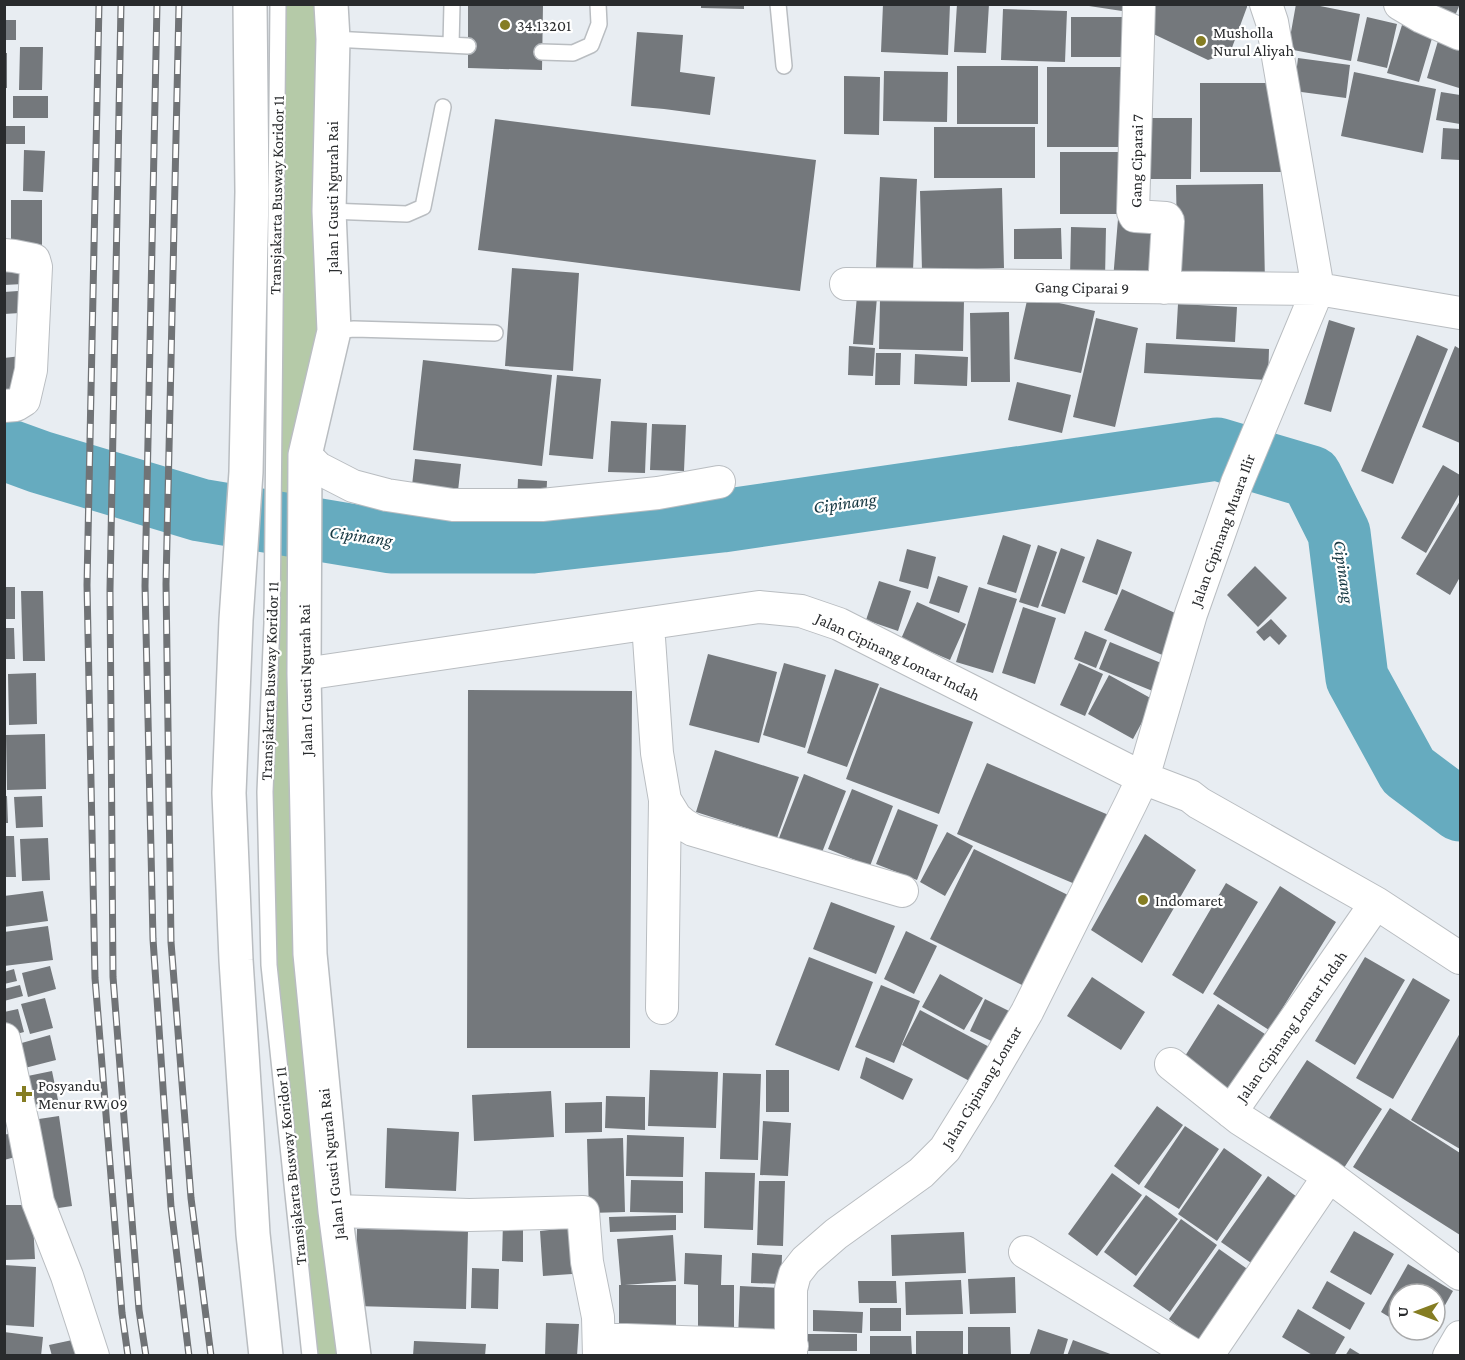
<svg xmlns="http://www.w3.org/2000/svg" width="1465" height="1360" font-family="'Crimson Pro',serif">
<rect width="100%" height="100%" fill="#e8edf2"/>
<path fill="#b5caa8" d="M278,5H331L329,211L305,455L304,674L354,1355H310L269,965Z"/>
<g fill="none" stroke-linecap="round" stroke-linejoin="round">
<path stroke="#66abbf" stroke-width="63" d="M4,449L40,462L200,510L391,542H533L722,521L1217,449L1311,477L1339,533L1357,678L1408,771L1460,810"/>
</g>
<path fill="#74787c" d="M468,4H543L542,70L468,68Z
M701,4H744V9L701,8Z
M883,4H950L948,55L881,52Z
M957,4H989L986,53L954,52Z
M1090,4H1123L1122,11L1089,6Z
M1154,4H1247V7L1230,53L1208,60L1143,29Z
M1296,4H1310L1360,14L1351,61L1288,49Z
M1425,4H1460L1454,18Z
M1003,9L1067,11L1065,62L1001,60Z
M1071,17H1135V57H1071Z
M1367,17L1397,24L1387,68L1357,61Z
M4,20H16V40H4Z
M1402,25L1433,35L1419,82L1387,73Z
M637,32L683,35L680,72L715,77L710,115L664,109L631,106Z
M1438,41L1460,47V82L1459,88L1427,78Z
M20,47H43L42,90H19Z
M4,53H7V88H4Z
M1298,58L1350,65L1346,98L1294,91Z
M957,66H1038V124H957Z
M1047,67H1127V147H1047Z
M884,71L948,72L947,122L883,121Z
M1354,72L1436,89L1423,153L1341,136Z
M844,76L880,77L879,135L844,134Z
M1200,83H1281V172H1200Z
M1441,92L1460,95V124L1436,120Z
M13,96H48V118H13Z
M1138,118H1192L1191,179H1136Z
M495,119L816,160L800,291L478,250Z
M4,126H25V144H4Z
M934,127H1035V178H934Z
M1443,128L1460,129V160L1441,159Z
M24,150L45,151L43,192L23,191Z
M1060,152H1124V214H1060Z
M880,177L917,179L913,270L876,268Z
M1263,184L1265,283L1178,285L1176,185Z
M1002,188L1004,268L922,271L920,191Z
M11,200H42V254L11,253Z
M1118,219L1161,223L1156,284L1113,280Z
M1071,227L1106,228L1105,279L1070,278Z
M1061,228L1062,259H1014V229Z
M22,260L23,284L4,285V261Z
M512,268L579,273L573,371L505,366Z
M18,291L20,313L4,314V292Z
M857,295L877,297L873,345L853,344Z
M1028,296L1095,311L1081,373L1014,359Z
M880,299L964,301L963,351L879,349Z
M1178,304L1237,307L1235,342L1176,339Z
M1009,312L1010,382H971L970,313Z
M1096,318L1138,328L1115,427L1073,417Z
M1329,320L1355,328L1331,412L1304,404Z
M1417,335L1448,349L1393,484L1361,471Z
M1146,343L1269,349L1268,380L1144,373Z
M849,346L875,348L873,376L848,375Z
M1455,346L1460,349V443L1422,427Z
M876,353H901L900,385H875Z
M915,354L968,357L967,386L914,384Z
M21,356L23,390L4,392V358Z
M423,360L552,375L542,466L413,450Z
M557,375L601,379L593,459L549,455Z
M1017,382L1071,395L1062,433L1008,420Z
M611,421L647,423L645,473L608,472Z
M652,424L686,425L684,471L650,470Z
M415,459L461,464L457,500L411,494Z
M1443,465L1460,475V493L1426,553L1401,538Z
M518,479L547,481L546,504L517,502Z
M1460,501V577L1450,595L1416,574Z
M1003,535L1031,545L1016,593L987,584Z
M1097,539L1132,552L1117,595L1082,582Z
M1038,545L1057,552L1038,608L1019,602Z
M1061,548L1085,557L1065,614L1041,606Z
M907,549L936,557L928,589L899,581Z
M1255,566L1287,598L1258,627L1227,595Z
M938,576L968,586L959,613L929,603Z
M879,581L911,591L898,631L866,620Z
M4,587H15V619H4Z
M979,587L1017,599L993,673L956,662Z
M1122,589L1184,617L1167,657L1104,630Z
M21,591H43L45,661H23Z
M917,602L966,624L950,660L901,639Z
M1023,607L1056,618L1035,684L1002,673Z
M1271,619L1287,636L1279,645L1270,636L1264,641L1256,632Z
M4,628H14L15,659H4Z
M1085,631L1107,640L1096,668L1074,659Z
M1110,642L1166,665L1155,692L1099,669Z
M708,654L777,672L759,743L689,725Z
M784,663L826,675L805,748L763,735Z
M1079,663L1103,674L1085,716L1060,705Z
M835,669L879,684L847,767L807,753Z
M36,673L37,724L9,725L8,674Z
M1109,675L1154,700L1133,739L1088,714Z
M880,687L973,722L939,814L846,779Z
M468,690L632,691L630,1048H467Z
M45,734L46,789L7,790L6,735Z
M715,750L799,777L777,838L696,812Z
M987,763L1111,816L1082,887L957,834Z
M804,774L846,791L821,855L779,838Z
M852,789L893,806L870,866L828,849Z
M4,796H7L8,823H4Z
M42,796L43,827L16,828L14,797Z
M898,809L938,825L917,880L876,864Z
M947,832L973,846L945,896L920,882Z
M1145,834L1196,870L1142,963L1091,930Z
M5,836H14L16,877H5Z
M48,838L50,880L22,881L20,839Z
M974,849L1070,896L1026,987L930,939Z
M1226,883L1258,902L1203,994L1172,975Z
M1280,886L1336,922L1269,1030L1213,994Z
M43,891L48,921L4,927V896Z
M831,902L895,926L876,974L813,949Z
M48,926L53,960L4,966V932Z
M906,931L937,946L914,994L884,979Z
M809,957L873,982L839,1071L775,1045Z
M1365,957L1405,980L1355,1065L1315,1041Z
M50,966L56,989L28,997L22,973Z
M14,969L17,981L4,984V972Z
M940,974L983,998L964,1030L922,1007Z
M1092,977L1145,1012L1121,1050L1067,1016Z
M1413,978L1450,1000L1393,1099L1356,1078Z
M20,985L23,996L4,1001V989Z
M881,985L920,1001L894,1063L855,1047Z
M45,998L53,1028L30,1034L21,1004Z
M985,999L1017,1015L1002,1046L970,1031Z
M1218,1004L1265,1034L1228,1094L1180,1064Z
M18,1009L24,1032L9,1036L4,1019V1012Z
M920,1010L995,1050L977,1085L902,1045Z
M1460,1033V1149L1411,1120Z
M50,1035L56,1060L17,1070L11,1046Z
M866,1057L913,1079L903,1100L860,1078Z
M1307,1060L1382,1109L1342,1171L1267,1121Z
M650,1070L718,1072L716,1128L648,1126Z
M766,1070H789V1112H766Z
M52,1071L58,1100L24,1107L18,1078Z
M723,1073L761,1074L758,1160L720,1159Z
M551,1091L554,1137L474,1141L472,1095Z
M606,1096L645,1097V1130L605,1128Z
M602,1102V1132L565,1133V1103Z
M1157,1106L1183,1125L1139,1185L1114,1166Z
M1390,1108L1460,1153V1235L1353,1167Z
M59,1116L72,1206L45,1210L32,1120Z
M763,1121L791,1123L788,1176L760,1175Z
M1185,1126L1219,1149L1179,1209L1144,1187Z
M387,1128L459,1132L456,1191L385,1188Z
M14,1132L19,1156L4,1160V1135Z
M627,1135L684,1137L683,1177L626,1176Z
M623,1138L625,1212L589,1213L587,1139Z
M1224,1148L1262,1175L1217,1241L1178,1214Z
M705,1172L755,1173L753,1230L704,1228Z
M1112,1173L1142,1195L1097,1256L1068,1234Z
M1268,1176L1300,1199L1254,1265L1221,1242Z
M631,1180L683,1181V1213L630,1212Z
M759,1181H785L783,1246L757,1245Z
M1146,1195L1178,1219L1136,1276L1104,1252Z
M4,1205H32L35,1259L4,1260Z
M676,1215V1230L610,1232L609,1217Z
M1181,1219L1217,1245L1170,1312L1133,1286Z
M503,1221H523V1262L502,1261Z
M568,1228L572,1274L543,1276L540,1231Z
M357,1229L468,1231L466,1309L355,1306Z
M1354,1231L1394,1254L1371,1295L1330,1272Z
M964,1232L966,1273L892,1276L891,1235Z
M673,1235L676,1281L625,1285H676V1335H619V1285H621L617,1239Z
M1219,1249L1253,1273L1202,1344L1169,1319Z
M685,1253L722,1255L721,1285H734V1342H698V1285L684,1284Z
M752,1253L782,1255L781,1284L751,1283Z
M1408,1264L1453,1291L1435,1323V1294H1399V1323L1381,1312Z
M4,1265L36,1267L34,1327L4,1325Z
M472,1268L499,1269L498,1309L471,1308Z
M1015,1277L1016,1313L970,1314L968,1279Z
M961,1280L963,1314L906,1315L905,1282Z
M858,1281H896L897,1303H859Z
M1327,1281L1365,1303L1350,1330L1312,1308Z
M740,1286L780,1288L778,1341L738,1339Z
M870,1308H901V1331H870Z
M1298,1309L1345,1337L1334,1356H1314L1282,1337Z
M813,1310L863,1312L862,1333L813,1331Z
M546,1323L579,1324L577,1356H545Z
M968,1327H1010L1011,1356H968Z
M1038,1329L1068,1339L1063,1356H1029Z
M1412,1330H1431L1426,1338Z
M916,1331H963V1356H916Z
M4,1332L43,1337L41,1356H4Z
M807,1334H857V1351H807Z
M870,1336H911L912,1356H870Z
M77,1339L80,1356H52L49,1345Z
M1073,1340L1113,1355V1356H1067Z
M414,1341L486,1344L485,1356H413Z
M1350,1348L1363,1356H1345Z"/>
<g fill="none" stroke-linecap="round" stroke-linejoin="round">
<defs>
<path id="service" d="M278,4L272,623L265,792L269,965L310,1356
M778,4L784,66
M333,39L468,46
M451,45L452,4
M542,52L573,53L591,45L599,24L598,4
M329,211L407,214L423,207L443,107
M334,331L354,329L495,333"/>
<path id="minor" d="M1139,4L1133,212L1135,216L1166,218L1168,221L1164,288
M1400,4L1422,17L1460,34
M4,255L14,256L34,260L36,267L31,370L24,400L16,405L4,406
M846,284L1318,289L1460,313
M305,455L318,468L353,486L387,495L453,505H542L658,493L719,482
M648,624L657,753L665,800L676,818L683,824L693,830L902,891
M304,674L759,607L801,611L839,624L1143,778L1190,796L1199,803L1376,903L1460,958
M662,1008L665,800
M4,1039L23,1124L38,1202L67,1276L93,1356
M1171,1064L1240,1119L1329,1176L1460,1274
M1231,1112L1376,903
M335,1211L469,1215L583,1212L587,1262L598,1317L599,1356
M1025,1252L1195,1356
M599,1339L792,1346
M791,1356V1289L795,1274L806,1260L836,1234L921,1173L945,1149L981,1091L1027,1012L1131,803L1143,778L1191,614L1237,483L1318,289L1272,22L1266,4
M1207,1356L1329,1176
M1449,1356L1460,1337"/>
<path id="primary" d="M250,4L252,192L246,472L236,620L229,793L236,960L247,1131L253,1234L266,1356
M331,4L333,39L329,211L334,331L305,455L304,674L310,954L335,1211L354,1356"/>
</defs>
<use href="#service" stroke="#b9bdc1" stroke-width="18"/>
<use href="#minor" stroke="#b9bdc1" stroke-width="34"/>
<use href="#primary" stroke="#b9bdc1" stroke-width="36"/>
<use href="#service" stroke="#fff" stroke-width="15"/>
<use href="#minor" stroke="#fff" stroke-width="32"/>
<use href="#primary" stroke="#fff" stroke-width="33"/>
<defs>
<path id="rail" d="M99,4L87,585L95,978L122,1313L128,1356
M121,4L110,590L113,977L139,1310L146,1356
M157,4L145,586L153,939L171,1207L189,1356
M179,4L166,584L171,942L191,1198L211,1356"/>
</defs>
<use href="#rail" stroke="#707376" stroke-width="7"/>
<use href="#rail" stroke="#fff" stroke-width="4.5" stroke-dasharray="14" stroke-linecap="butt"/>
</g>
<g fill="#857d23" stroke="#fff" stroke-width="2">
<circle cx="505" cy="25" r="6"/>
<circle cx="1201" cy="41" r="6"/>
<circle cx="1143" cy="900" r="6"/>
<path d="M21 1085h6v6h6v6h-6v6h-6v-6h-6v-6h6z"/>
</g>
<g text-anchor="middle" stroke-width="4.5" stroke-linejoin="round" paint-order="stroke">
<g font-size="16" fill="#292b2d" stroke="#fff" text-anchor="start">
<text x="517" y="31">34.13201</text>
<text x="1213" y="38">Musholla<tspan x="1213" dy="18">Nurul Aliyah</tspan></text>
<text x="1155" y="906">Indomaret</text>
<text x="38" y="1091">Posyandu<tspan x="38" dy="18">Menur RW 09</tspan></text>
</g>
<g font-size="16" fill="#292b2d" stroke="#fff">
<text transform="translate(1136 161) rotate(-89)" y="6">Gang Ciparai 7</text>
<text transform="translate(276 195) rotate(-89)" y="6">Transjakarta Busway Koridor 11</text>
<text transform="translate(332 197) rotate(-90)" y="6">Jalan I Gusti Ngurah Rai</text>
<text transform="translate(1082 287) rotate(1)" y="6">Gang Ciparai 9</text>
<text transform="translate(1222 530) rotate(-70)" y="6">Jalan Cipinang Muara Ilir</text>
<text transform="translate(898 656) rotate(26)" y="6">Jalan Cipinang Lontar Indah</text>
<text transform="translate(305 680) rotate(-91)" y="6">Jalan I Gusti Ngurah Rai</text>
<text transform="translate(269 681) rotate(-88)" y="6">Transjakarta Busway Koridor 11</text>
<text transform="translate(1291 1026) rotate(-55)" y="6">Jalan Cipinang Lontar Indah</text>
<text transform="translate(981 1087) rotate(-59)" y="6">Jalan Cipinang Lontar</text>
<text transform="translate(331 1164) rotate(-96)" y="6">Jalan I Gusti Ngurah Rai</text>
<text transform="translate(290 1166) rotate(-96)" y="6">Transjakarta Busway Koridor 11</text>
</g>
<g font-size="18" font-style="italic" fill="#173842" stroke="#fff">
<text transform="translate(845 503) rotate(-8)" y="6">Cipinang</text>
<text transform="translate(361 536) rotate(8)" y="6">Cipinang</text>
<text transform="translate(1344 572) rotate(82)" y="6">Cipinang</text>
</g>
</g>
<rect width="1465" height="1360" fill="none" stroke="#292b2d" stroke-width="12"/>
<g transform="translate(1417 1312) rotate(270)"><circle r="28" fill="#ffffff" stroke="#a9aaab" stroke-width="1.5"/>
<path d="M0-4.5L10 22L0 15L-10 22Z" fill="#857d23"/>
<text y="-9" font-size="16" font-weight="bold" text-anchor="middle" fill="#292b2d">U</text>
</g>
</svg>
